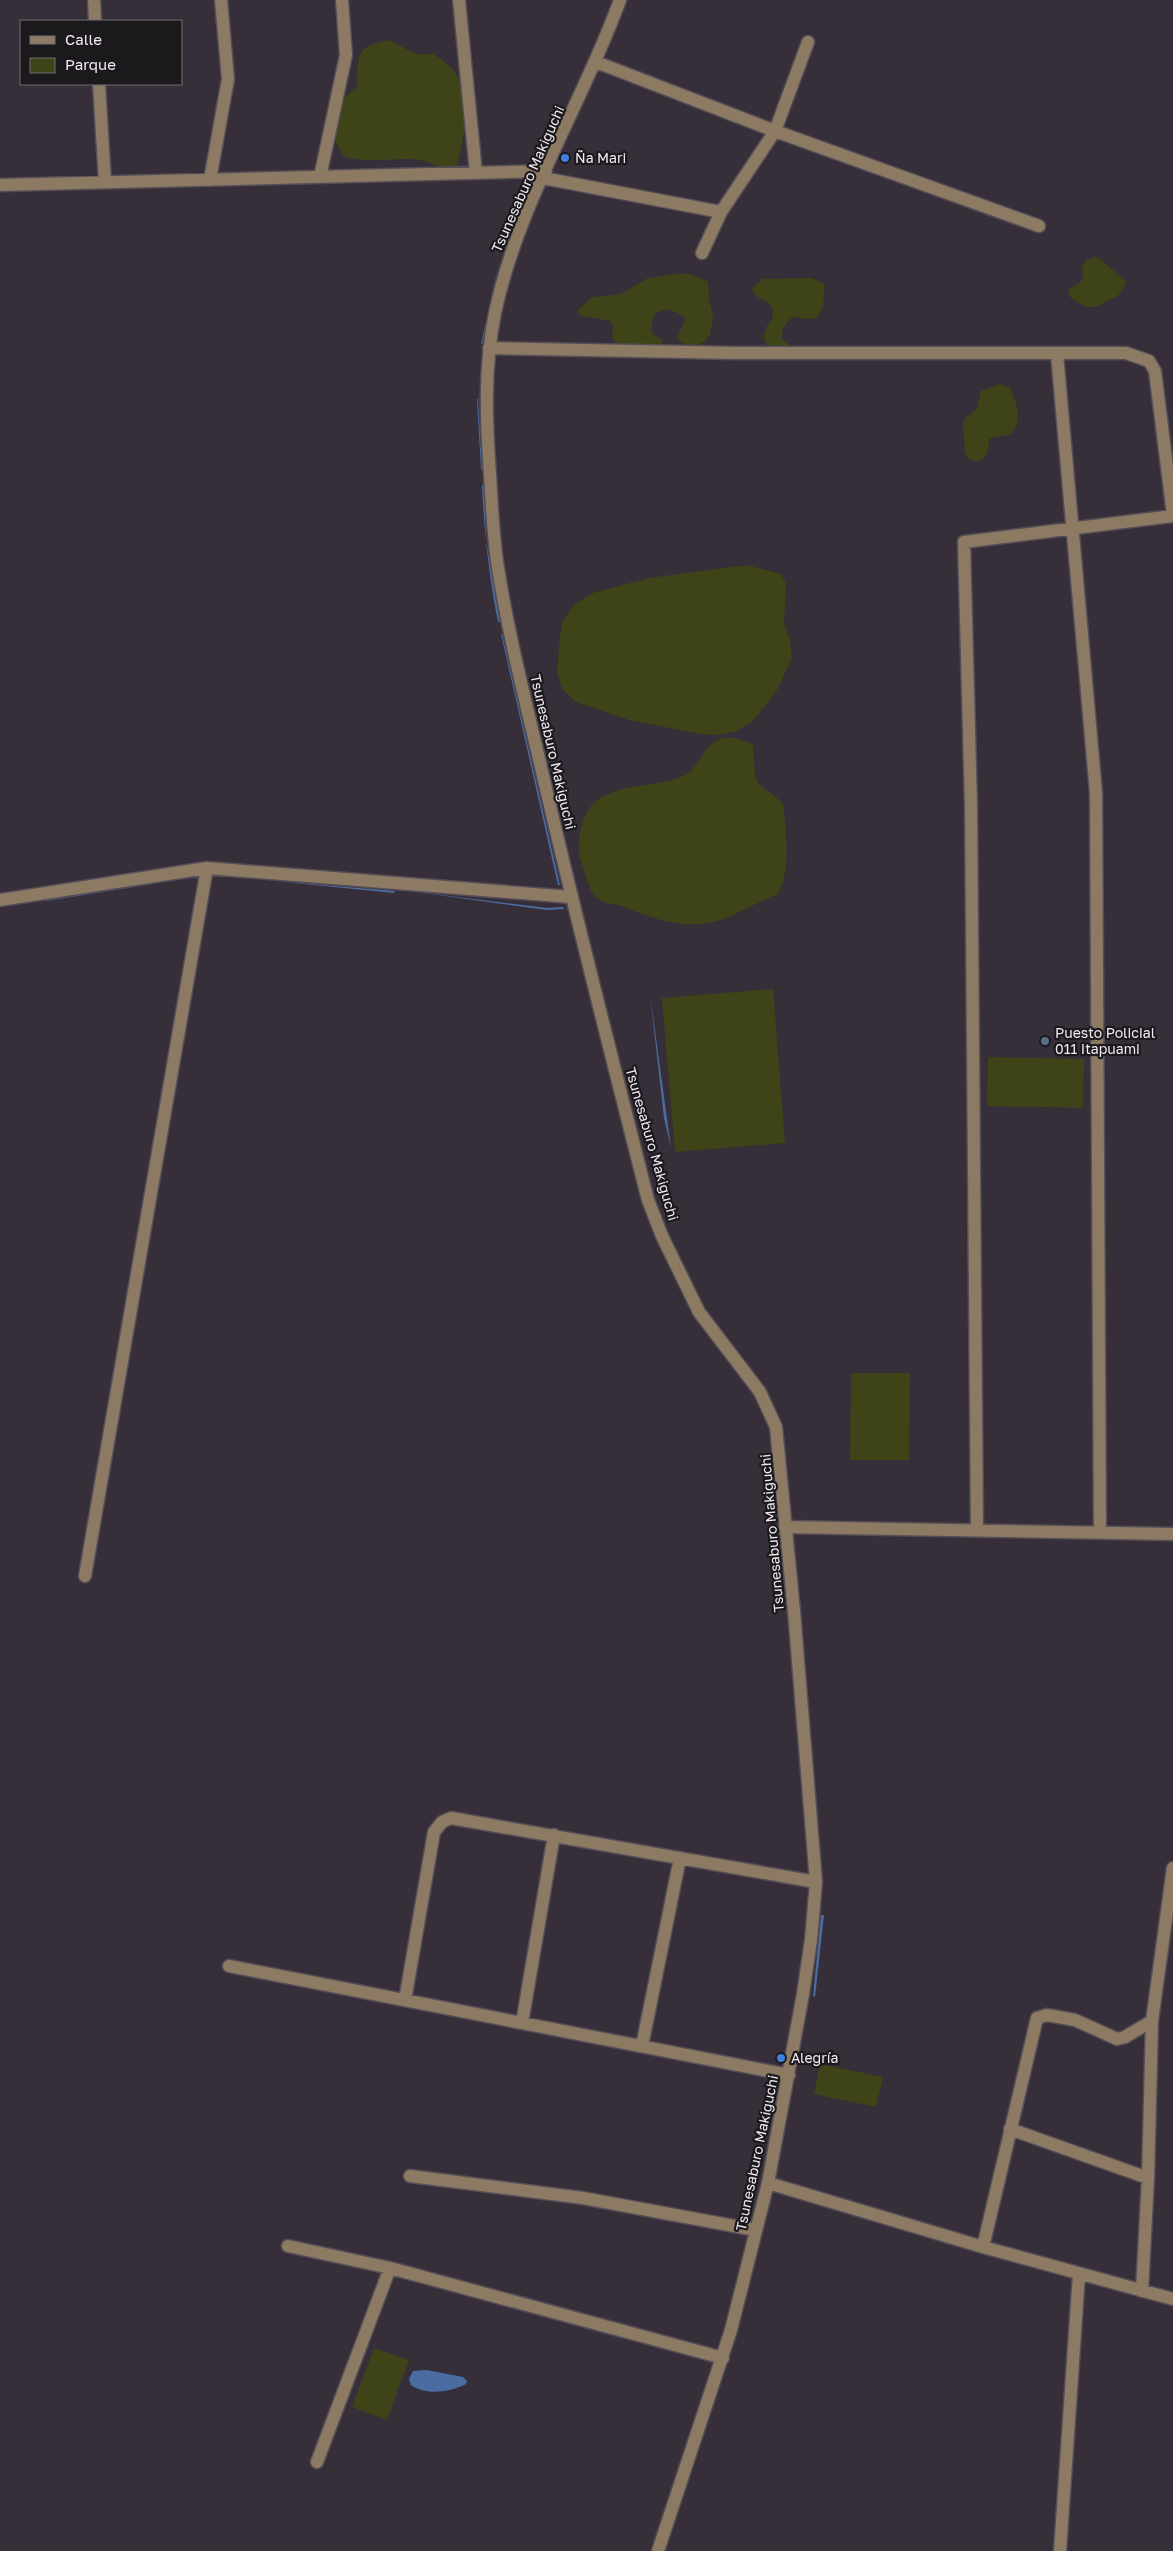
<svg xmlns="http://www.w3.org/2000/svg" width="1173" height="2551" font-family="'Golos Text',sans-serif">
<rect width="100%" height="100%" fill="#362f39"/>
<path fill="#3e4318" d="M389,40C406,47 414,59 433,53C440,60 451,65 456,73C470,98 465,139 457,165C443,173 439,166 425,161C410,157 393,160 378,160C368,161 357,159 346,158C335,147 327,120 337,106C342,99 351,93 357,86C358,58 354,46 389,40Z
M1096,257L1099,258L1127,282L1118,296L1095,307H1086L1071,298L1068,289L1077,285L1083,278L1082,268L1086,260Z
M676,274H691L708,282L709,299L713,317L710,335L704,342L694,346L679,342L678,336L685,319L682,315L668,309L655,313L651,326L653,335L662,339V343L659,347L619,346L612,337L613,325L610,321L579,315L578,310L592,297L621,294L648,278Z
M812,278L825,285C823,298 826,321 806,319C800,319 798,315 791,318L782,330V339L793,348L771,349C759,340 764,329 772,319C777,295 754,304 752,288L763,279Z
M1000,384L1009,387C1017,401 1023,420 1011,435C974,438 998,440 983,459L979,461L970,460L965,453L963,424L965,418L977,409L981,391Z
M747,565L781,574L786,584L784,623L790,641L792,658L777,690L753,721L737,731L718,735L700,734L629,720L576,702L562,689L557,672L560,637L563,620L575,604L593,593L649,578Z
M725,738H735L753,744L755,777L760,785L783,803C786,828 791,873 778,894C760,901 744,910 727,918C693,932 655,920 624,907C614,903 600,904 593,894C587,885 586,872 581,862C575,848 581,816 592,805C613,782 660,788 685,775C702,765 703,742 725,738Z
M773,989L785,1143L675,1152L662,998Z
M988,1057L1084,1059L1083,1108L987,1106Z
M851,1373H910L909,1460H850Z
M820,2064L883,2077L876,2107L814,2094Z
M374,2348L409,2360L387,2420L352,2407Z"/>
<path fill="#4b6ca1" d="M501,254L482,344H481Z
M477,399H478L482,469H481Z
M482,485H484L486,541L500,622H498C489,576 484,532 482,485Z
M501,634H502L560,885H558Z
M197,877L46,901V900Z
M274,881L395,891L394,893Z
M409,891L547,908L563,907L564,909L547,910Z
M650,994L671,1148L664,1118Z
M821,1915H824L815,1997L813,1996Z
M427,2370L463,2377L467,2381L466,2384C451,2392 426,2396 411,2385L409,2379L413,2371Z"/>
<g fill="none" stroke-linecap="round" stroke-linejoin="round">
<defs>
<path id="minor" d="M94,0L95,21
M459,0L476,173
M620,0C582,105 518,203 495,313C484,367 486,420 490,475C492,506 493,537 498,568C509,638 527,707 543,776C576,918 612,1059 648,1200L662,1236L699,1312L760,1392L776,1427L794,1611L816,1882L811,1940L803,1994L768,2183L731,2330L658,2551
M596,62L775,131L1039,226
M99,84L105,182
M320,177L346,55L342,0
M543,178L721,212
M210,180L228,79L221,0
M0,185L546,171
M702,253L721,212L775,131L808,42
M489,348L736,353H1126L1149,361L1155,371L1173,515
M1057,354L1096,793L1100,1533
M0,900L207,868L571,897
M785,1527L1173,1534
M977,1530L971,806L964,542L1173,516
M85,1576L207,868
M229,1966L789,2075
M405,2000L434,1832L442,1822L451,1818L816,1882
M522,2023L554,1835
M642,2046L680,1858
M1010,2129L1148,2178
M410,2176L583,2198L756,2230
M768,2183L983,2247L1173,2299
M288,2246L390,2268
M983,2247L1037,2018L1047,2015L1075,2020L1117,2039L1125,2037L1152,2021
M1142,2291L1148,2178L1152,2021L1173,1868
M317,2462L390,2268L723,2358
M1060,2551L1079,2274"/>
</defs>
<use href="#minor" stroke="#544d57" stroke-width="15"/>
<use href="#minor" stroke="#8c7a62" stroke-width="12"/>
</g>
<g fill="#3f7fe0" stroke="#1c191d" stroke-width="2">
<circle cx="565" cy="158" r="5"/>
<circle cx="781" cy="2058" r="5"/>
</g>
<circle fill="#5c6f8a" stroke="#1c191d" stroke-width="2" cx="1045" cy="1041" r="5"/>
<g text-anchor="middle" stroke-width="4.5" stroke-linejoin="round" paint-order="stroke">
<g font-size="14" fill="#f1ecf3" stroke="#1c191d" text-anchor="start">
<text x="575" y="163">Ña Mari</text>
<text x="1055" y="1038">Puesto Policial<tspan x="1055" dy="16">011 Itapuami</tspan></text>
<text x="791" y="2063">Alegría</text>
</g>
<g font-size="14" fill="#f1ecf3" stroke="#1c191d">
<text transform="translate(528 179) rotate(-66)" y="5">Tsunesaburo Makiguchi</text>
<text transform="translate(553 752) rotate(77)" y="5">Tsunesaburo Makiguchi</text>
<text transform="translate(652 1144) rotate(74)" y="5">Tsunesaburo Makiguchi</text>
<text transform="translate(772 1533) rotate(-95)" y="5">Tsunesaburo Makiguchi</text>
<text transform="translate(757 2153) rotate(-78)" y="5">Tsunesaburo Makiguchi</text>
</g>
</g>
<rect x="20" y="20" width="162" height="65" fill="#1c191d" stroke="#716d73"/>
<rect x="30" y="36" width="25" height="8" fill="#8c7a62" stroke="#716d73"/>
<text x="65" y="45" font-size="15" fill="#f1ecf3">Calle</text>
<rect x="30" y="58" width="25" height="15" fill="#3e4318" stroke="#716d73"/>
<text x="65" y="70" font-size="15" fill="#f1ecf3">Parque</text>
</svg>
